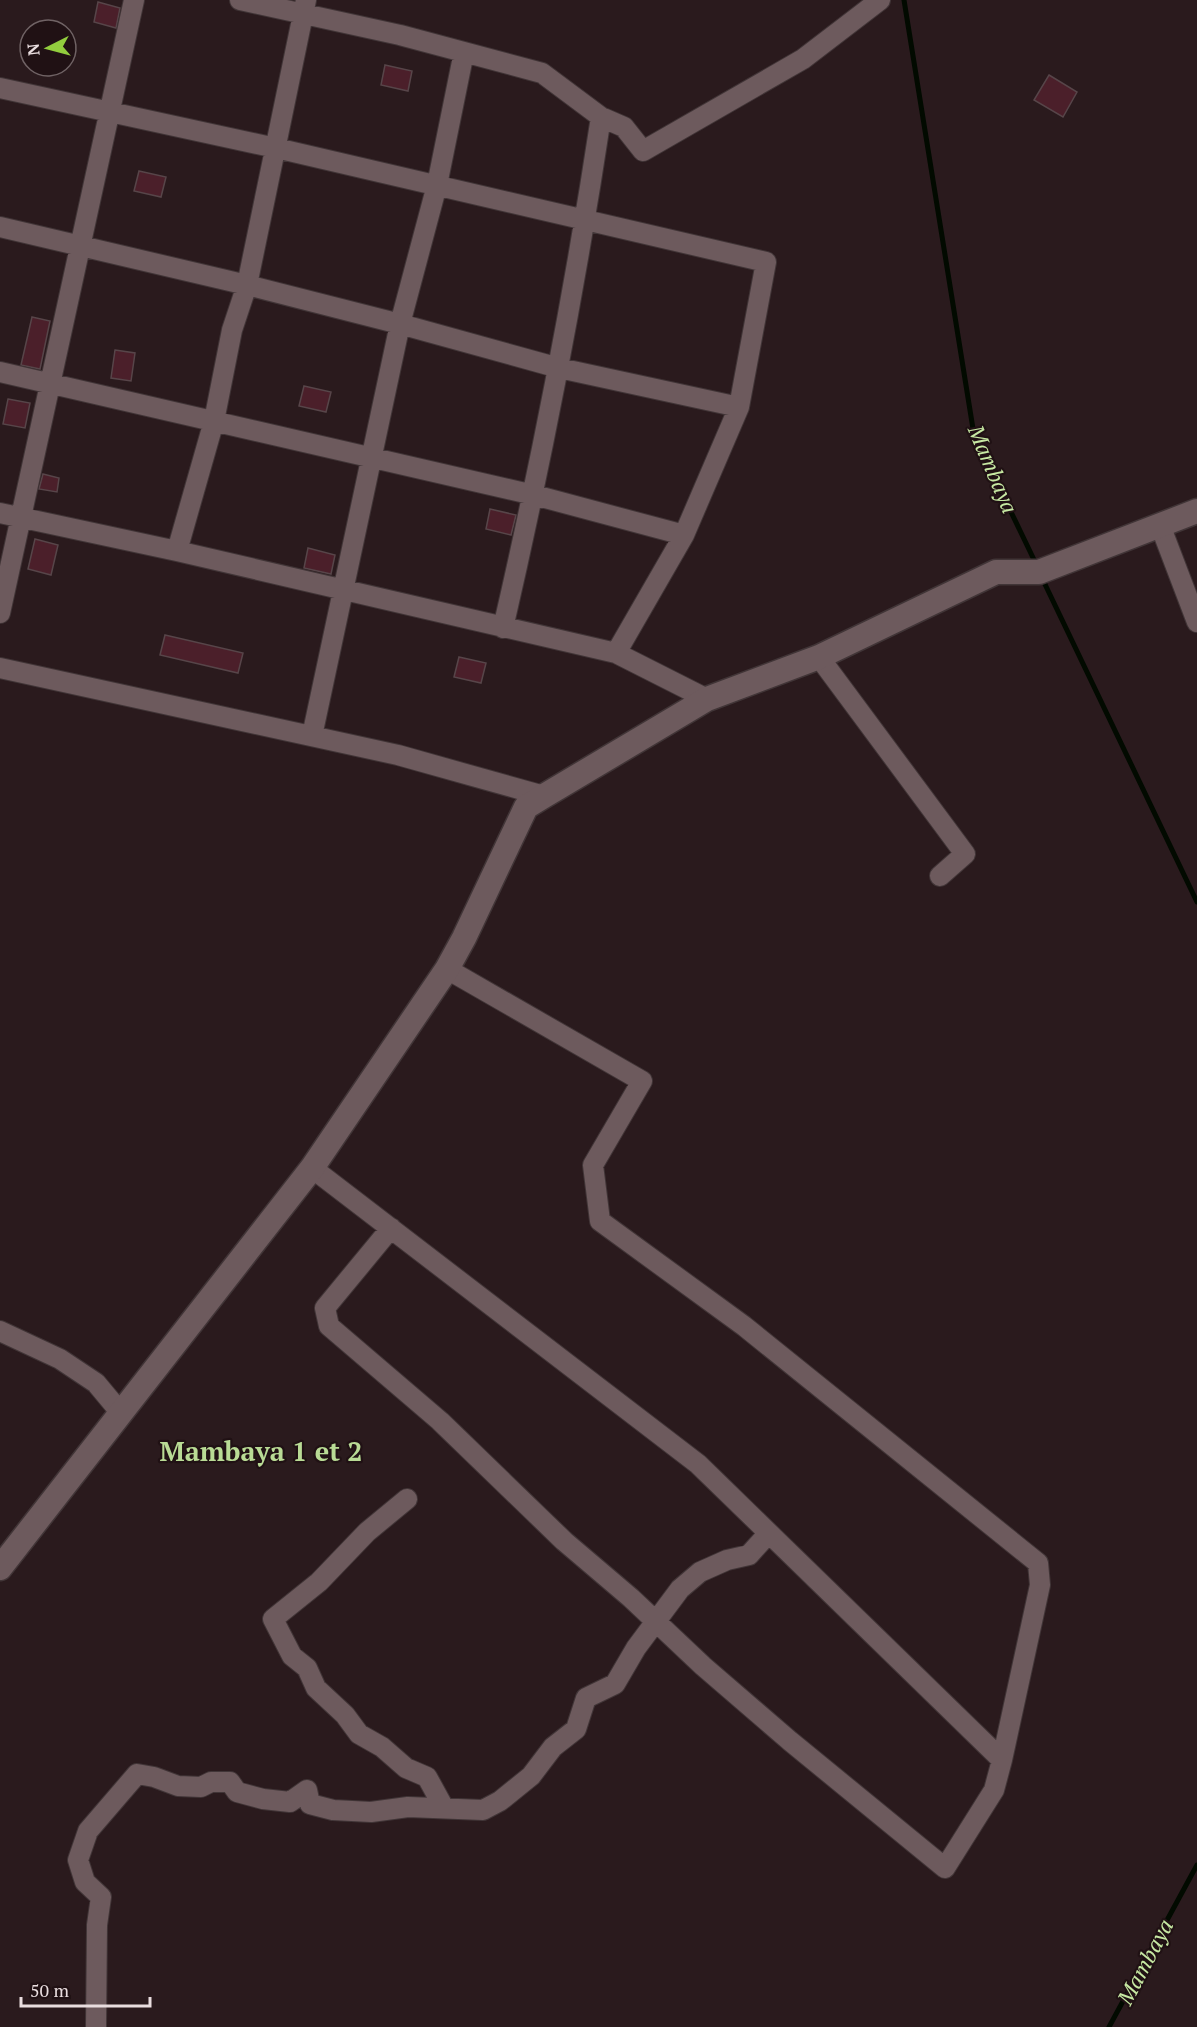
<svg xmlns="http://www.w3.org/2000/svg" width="1197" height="2027" font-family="'PT Serif',serif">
<rect width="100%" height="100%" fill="#2a1a1d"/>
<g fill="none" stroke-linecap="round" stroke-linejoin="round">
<path stroke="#020a00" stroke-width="5" d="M904,0L974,435L1037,566
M1042,578L1197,902
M1109,2027L1197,1865"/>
</g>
<path fill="#4b1f2a" stroke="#574549" stroke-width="1.5" d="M98,2L120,8L116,28L94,22Z
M385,65L412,71L408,91L381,85Z
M1049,75L1077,92L1063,117L1034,100Z
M139,171L166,177L161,197L134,191Z
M32,317L50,321L40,369L21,365Z
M115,350L135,353L131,381L111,378Z
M304,386L331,392L326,412L299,406Z
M8,399L30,403L25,428L3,424Z
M43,474L59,478L57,492L39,489Z
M490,509L516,515L511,535L486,529Z
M35,539L58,545L51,575L28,569Z
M308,548L335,555L331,574L304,568Z
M165,635L243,653L238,673L160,655Z
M459,657L486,663L481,683L454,677Z"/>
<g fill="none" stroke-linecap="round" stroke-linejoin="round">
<defs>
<path id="minor" d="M240,0L400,35L542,73L601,117C575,289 542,459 503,628
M0,88L276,148L766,262L739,407L684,535L616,653
M601,117L624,127L643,151L803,59L880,0
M0,227L247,285L400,324L559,368L739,407
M0,372L534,495L684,535
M0,513L177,551L616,653L707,699
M1160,525L1197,622
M177,551L214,421L232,330L247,285L306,0
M0,613L134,0
M819,657L965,854L940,876
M0,668L398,755L544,796
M312,736L400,324L437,185L464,52
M312,1168L698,1464L1002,1760
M391,1228L325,1308L329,1326L440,1421L564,1541L631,1598L703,1666L790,1741L945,1868L994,1790L1002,1760L1040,1585L1038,1563L744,1326L600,1221L593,1165L642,1081L447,969
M0,1331L60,1359L96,1383L121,1413
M407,1499L367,1532L319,1582L273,1619L292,1656L307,1668L316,1688L345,1715L359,1734L382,1747L406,1768L427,1777L444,1808
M96,2027L97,1925L101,1897L85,1882L78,1860L88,1831L137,1774L154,1777L178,1786L201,1787L211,1782H230L237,1792L263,1799L290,1802L307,1790L310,1804L333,1810L371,1812L408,1807L483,1810L500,1801L531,1776L553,1747L576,1729L586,1698L615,1684L636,1648L680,1589L700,1572L727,1560L749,1555L768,1534"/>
<path id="tertiary" d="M0,1568L312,1168L447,969L464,938L526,807L544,796L707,699L819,657L996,572H1039L1197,511"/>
</defs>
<use href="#minor" stroke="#413537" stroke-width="22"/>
<use href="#tertiary" stroke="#413537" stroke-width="27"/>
<use href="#minor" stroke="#6d5a5d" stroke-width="20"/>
<use href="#tertiary" stroke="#6d5a5d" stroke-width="24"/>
</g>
<g text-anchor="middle" stroke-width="4.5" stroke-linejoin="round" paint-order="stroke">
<g font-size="22" font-style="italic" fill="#c7e9a3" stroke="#201114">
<text transform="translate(993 469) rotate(67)" y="8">Mambaya</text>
<text transform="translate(1145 1962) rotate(-62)" y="8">Mambaya</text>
</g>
<g font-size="27" font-weight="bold" fill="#b9db95" stroke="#201114">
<text x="261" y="1461">Mambaya 1 et 2</text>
</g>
</g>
<g transform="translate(48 48) rotate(264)"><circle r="28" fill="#201114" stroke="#706365" stroke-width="1.5"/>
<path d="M0-4.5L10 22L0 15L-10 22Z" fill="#92cd3e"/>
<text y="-9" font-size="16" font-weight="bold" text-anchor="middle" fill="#e9dddf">N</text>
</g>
<path d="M21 1997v9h129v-9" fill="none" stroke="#e9dddf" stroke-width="3"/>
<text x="30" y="1997" font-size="18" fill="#e9dddf" stroke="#201114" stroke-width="4.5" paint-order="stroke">50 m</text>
</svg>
